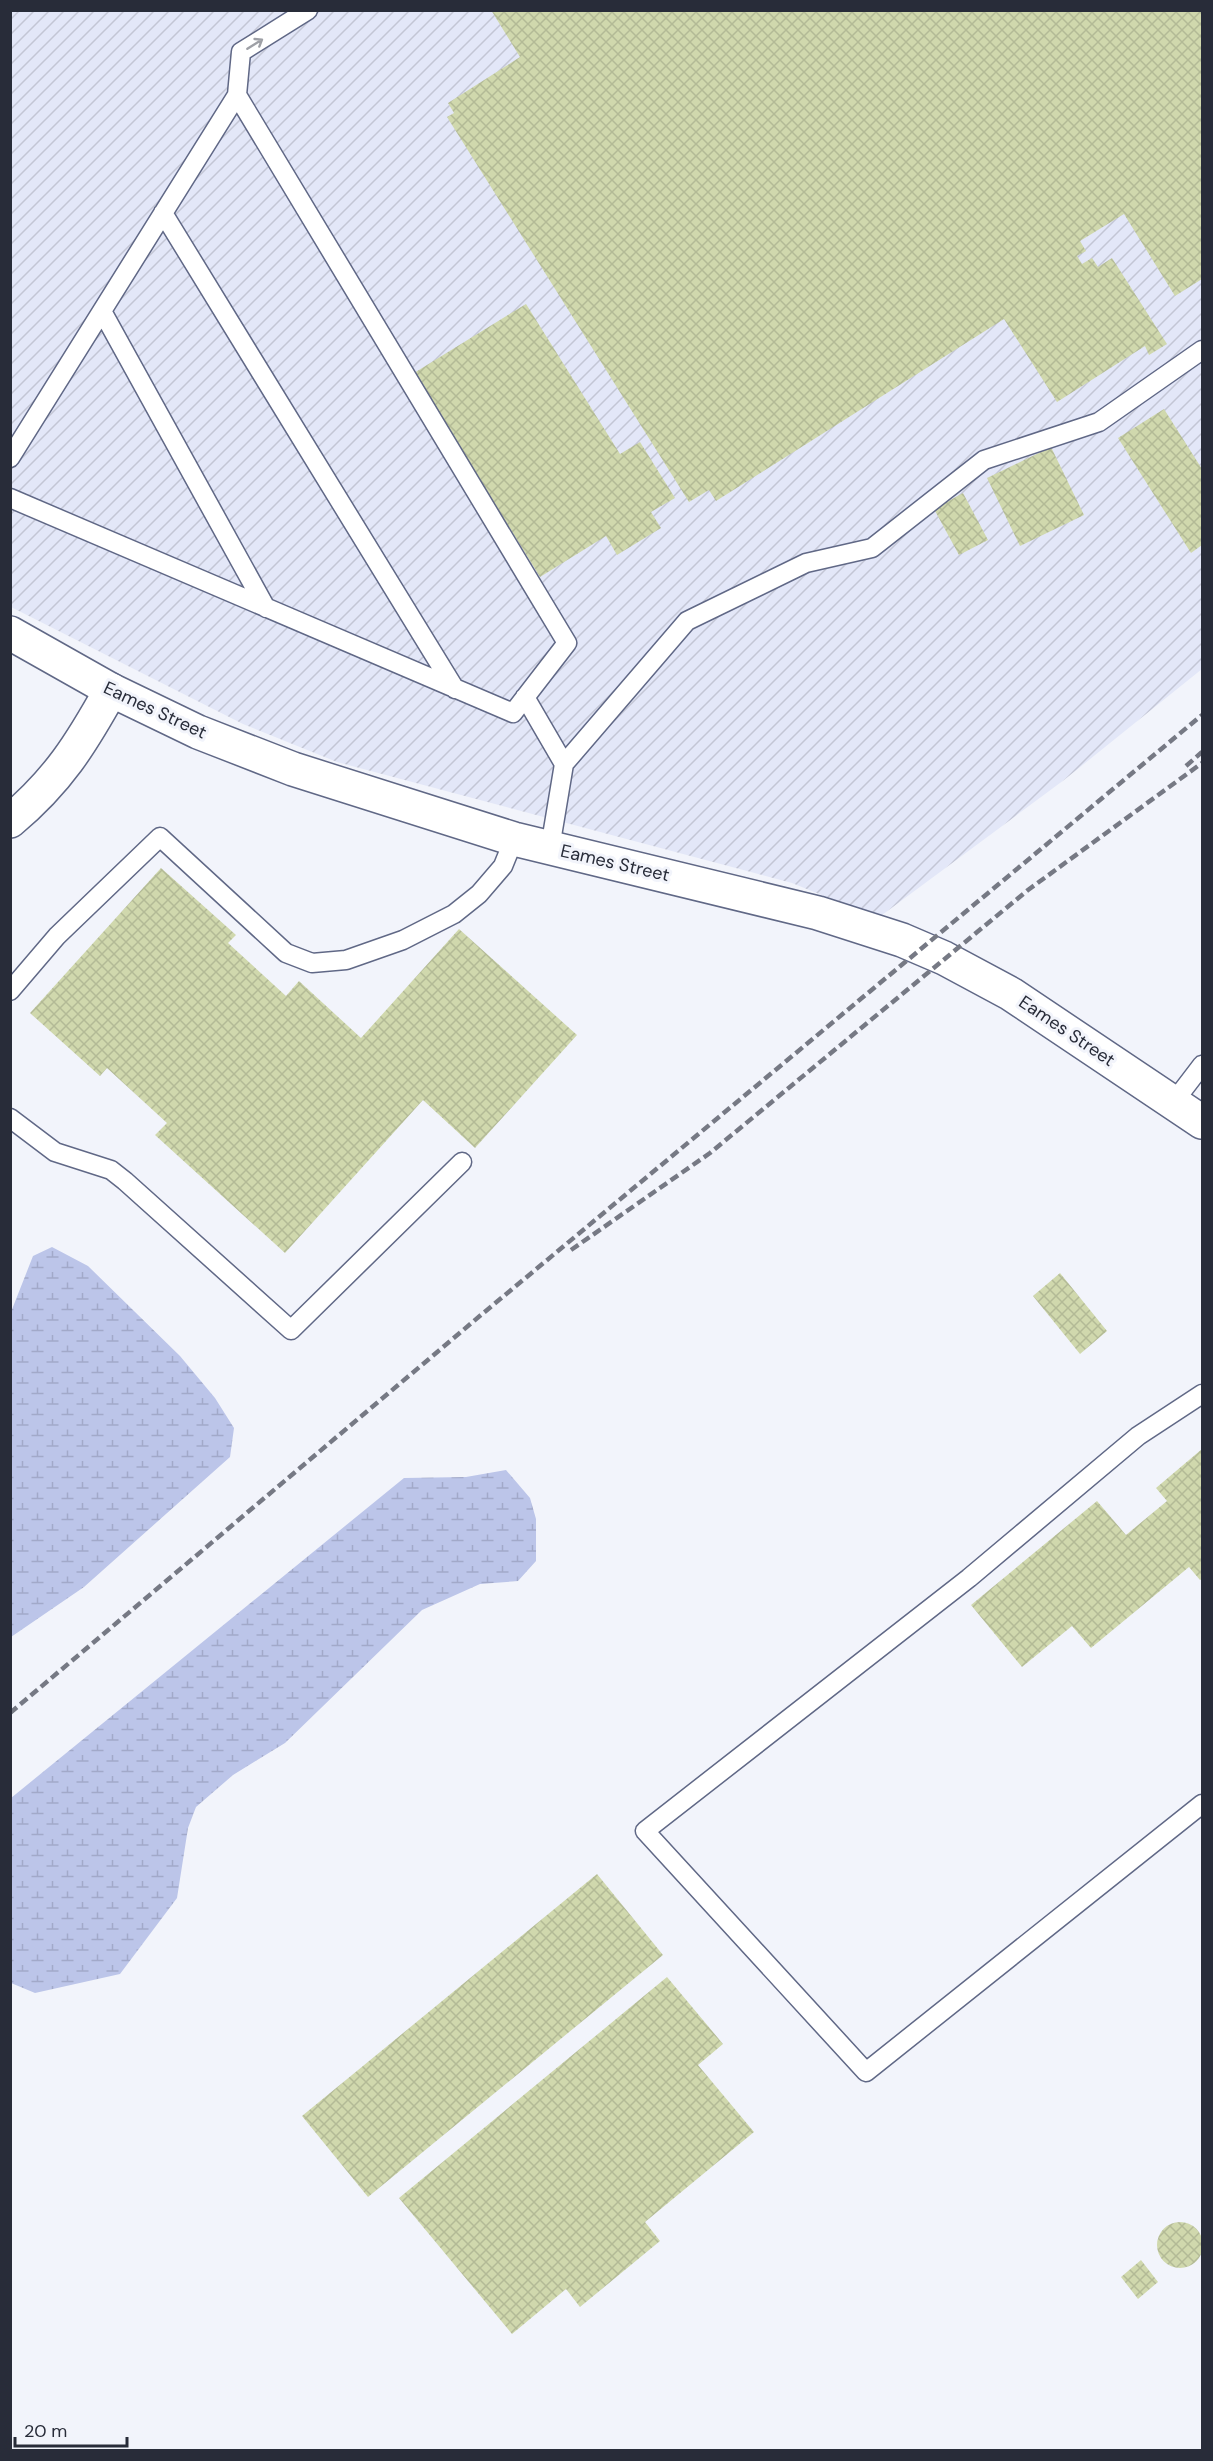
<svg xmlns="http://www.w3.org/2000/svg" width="1213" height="2461" font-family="'DM Sans',sans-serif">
<defs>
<pattern id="industrial-furrows" width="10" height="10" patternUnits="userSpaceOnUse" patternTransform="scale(1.5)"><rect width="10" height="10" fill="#e3e7f8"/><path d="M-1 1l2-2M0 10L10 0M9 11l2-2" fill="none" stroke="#c3c6d5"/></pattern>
<pattern id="wetland-marsh" width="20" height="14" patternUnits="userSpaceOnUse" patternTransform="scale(1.5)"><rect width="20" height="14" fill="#bcc5e9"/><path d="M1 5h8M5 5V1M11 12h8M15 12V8" fill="none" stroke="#a2a9c9"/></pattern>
<pattern id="building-cross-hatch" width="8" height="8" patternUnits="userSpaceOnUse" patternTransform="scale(1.5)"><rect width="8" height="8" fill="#d0d8ad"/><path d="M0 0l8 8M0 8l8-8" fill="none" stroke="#b3ba96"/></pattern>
</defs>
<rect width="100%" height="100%" fill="#f2f4fb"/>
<path fill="url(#industrial-furrows)" d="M10,11H1202V669L1064,780L878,918L792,883L337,762L243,724L11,607Z"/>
<path fill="url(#wetland-marsh)" d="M52,1247L88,1266L180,1356L215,1398L234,1428L230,1457L84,1587L11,1637V1312L33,1256Z
M506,1470L530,1498L536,1519V1561L518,1581L480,1584L422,1610L285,1743L233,1775L196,1807L188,1828L177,1898L120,1974L35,1993L11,1983V1798L404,1478L466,1477Z"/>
<path fill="url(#building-cross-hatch)" d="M491,10H1202V279L1175,296L1124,214L1080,241L1086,251L1077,256L1082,264L1092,258L1098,267L1112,258L1167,344L1149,355L1145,346L1057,402L1004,319L716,501L709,490L689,502L447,117L454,113L448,103L520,57Z
M526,304L620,454L640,442L675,498L651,512L661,528L617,555L606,536L540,577L414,373Z
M1164,409L1202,469V545L1191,553L1118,438Z
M1051,447L1084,515L1020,546L987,478Z
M963,493L988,540L959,555L934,509Z
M161,868L236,935L228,943L286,996L299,981L361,1038L459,929L577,1035L475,1148L423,1100L285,1253L155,1135L167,1123L107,1068L100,1076L30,1013Z
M1060,1273L1107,1331L1080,1354L1033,1296Z
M1202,1449V1579L1200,1580L1189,1567L1091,1648L1072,1626L1022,1667L971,1605L1097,1501L1126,1535L1167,1501L1156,1488Z
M597,1874L663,1955L368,2197L302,2116Z
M667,1977L723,2044L698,2065L754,2132L645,2222L660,2241L580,2307L566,2289L512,2334L399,2198Z
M1157 2245a23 23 0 1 1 46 0a23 23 0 1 1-46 0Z
M1141,2260L1158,2282L1138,2299L1121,2277Z"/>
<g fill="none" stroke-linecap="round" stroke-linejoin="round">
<defs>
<path id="lane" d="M237,95L241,52L308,10
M163,213L455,689
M102,311L266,608
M10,458L237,95L567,643L513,713L10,498
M525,697L564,764L550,848
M564,764L687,621L806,563L872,548L984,460L1099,422L1202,350
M10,991L57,936L160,837L286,953L312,963L346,960L403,940L454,914L479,894L503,866L514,839
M1173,1103L1202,1065
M10,1118L55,1152L111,1170L125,1181L291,1330L462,1162
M1202,1394L1138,1436L969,1578L645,1831L866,2072L1202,1804"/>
<path id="street" d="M10,821C58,781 81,744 111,690"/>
<path id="secondary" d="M10,633L111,690L198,732L293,769L514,839L818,913L902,940L944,958L1011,994L1202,1122"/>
</defs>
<use href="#lane" stroke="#606886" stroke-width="21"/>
<use href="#street" stroke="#606886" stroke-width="36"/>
<use href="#secondary" stroke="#606886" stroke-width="36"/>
<use href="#lane" stroke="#fff" stroke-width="18"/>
<use href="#street" stroke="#fff" stroke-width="33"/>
<use href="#secondary" stroke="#fff" stroke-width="33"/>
<path stroke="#767984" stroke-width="4.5" stroke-dasharray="9 4.5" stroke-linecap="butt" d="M1186,766L1202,752
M571,1250L710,1153L1028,890L1202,763
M10,1713L481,1315L1202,715"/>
</g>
<defs><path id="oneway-shaft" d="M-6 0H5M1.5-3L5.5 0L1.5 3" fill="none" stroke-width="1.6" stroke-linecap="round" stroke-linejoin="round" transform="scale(1.5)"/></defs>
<use stroke="#9ea0a6" href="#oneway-shaft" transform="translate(255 44) rotate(-32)"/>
<g text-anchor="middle" stroke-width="6" stroke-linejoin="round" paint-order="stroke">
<g font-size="18" fill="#282c39" stroke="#f2f4fb">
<text transform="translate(155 710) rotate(25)" y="6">Eames Street</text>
<text transform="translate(615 863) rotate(13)" y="6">Eames Street</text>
<text transform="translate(1067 1031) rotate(34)" y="6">Eames Street</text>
</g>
</g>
<rect width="1213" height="2461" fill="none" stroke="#282c39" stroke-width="24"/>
<path d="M15 2437v9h112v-9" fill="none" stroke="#282c39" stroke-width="3"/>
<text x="24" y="2437" font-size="18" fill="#282c39" stroke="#f2f4fb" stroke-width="4.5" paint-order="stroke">20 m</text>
</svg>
